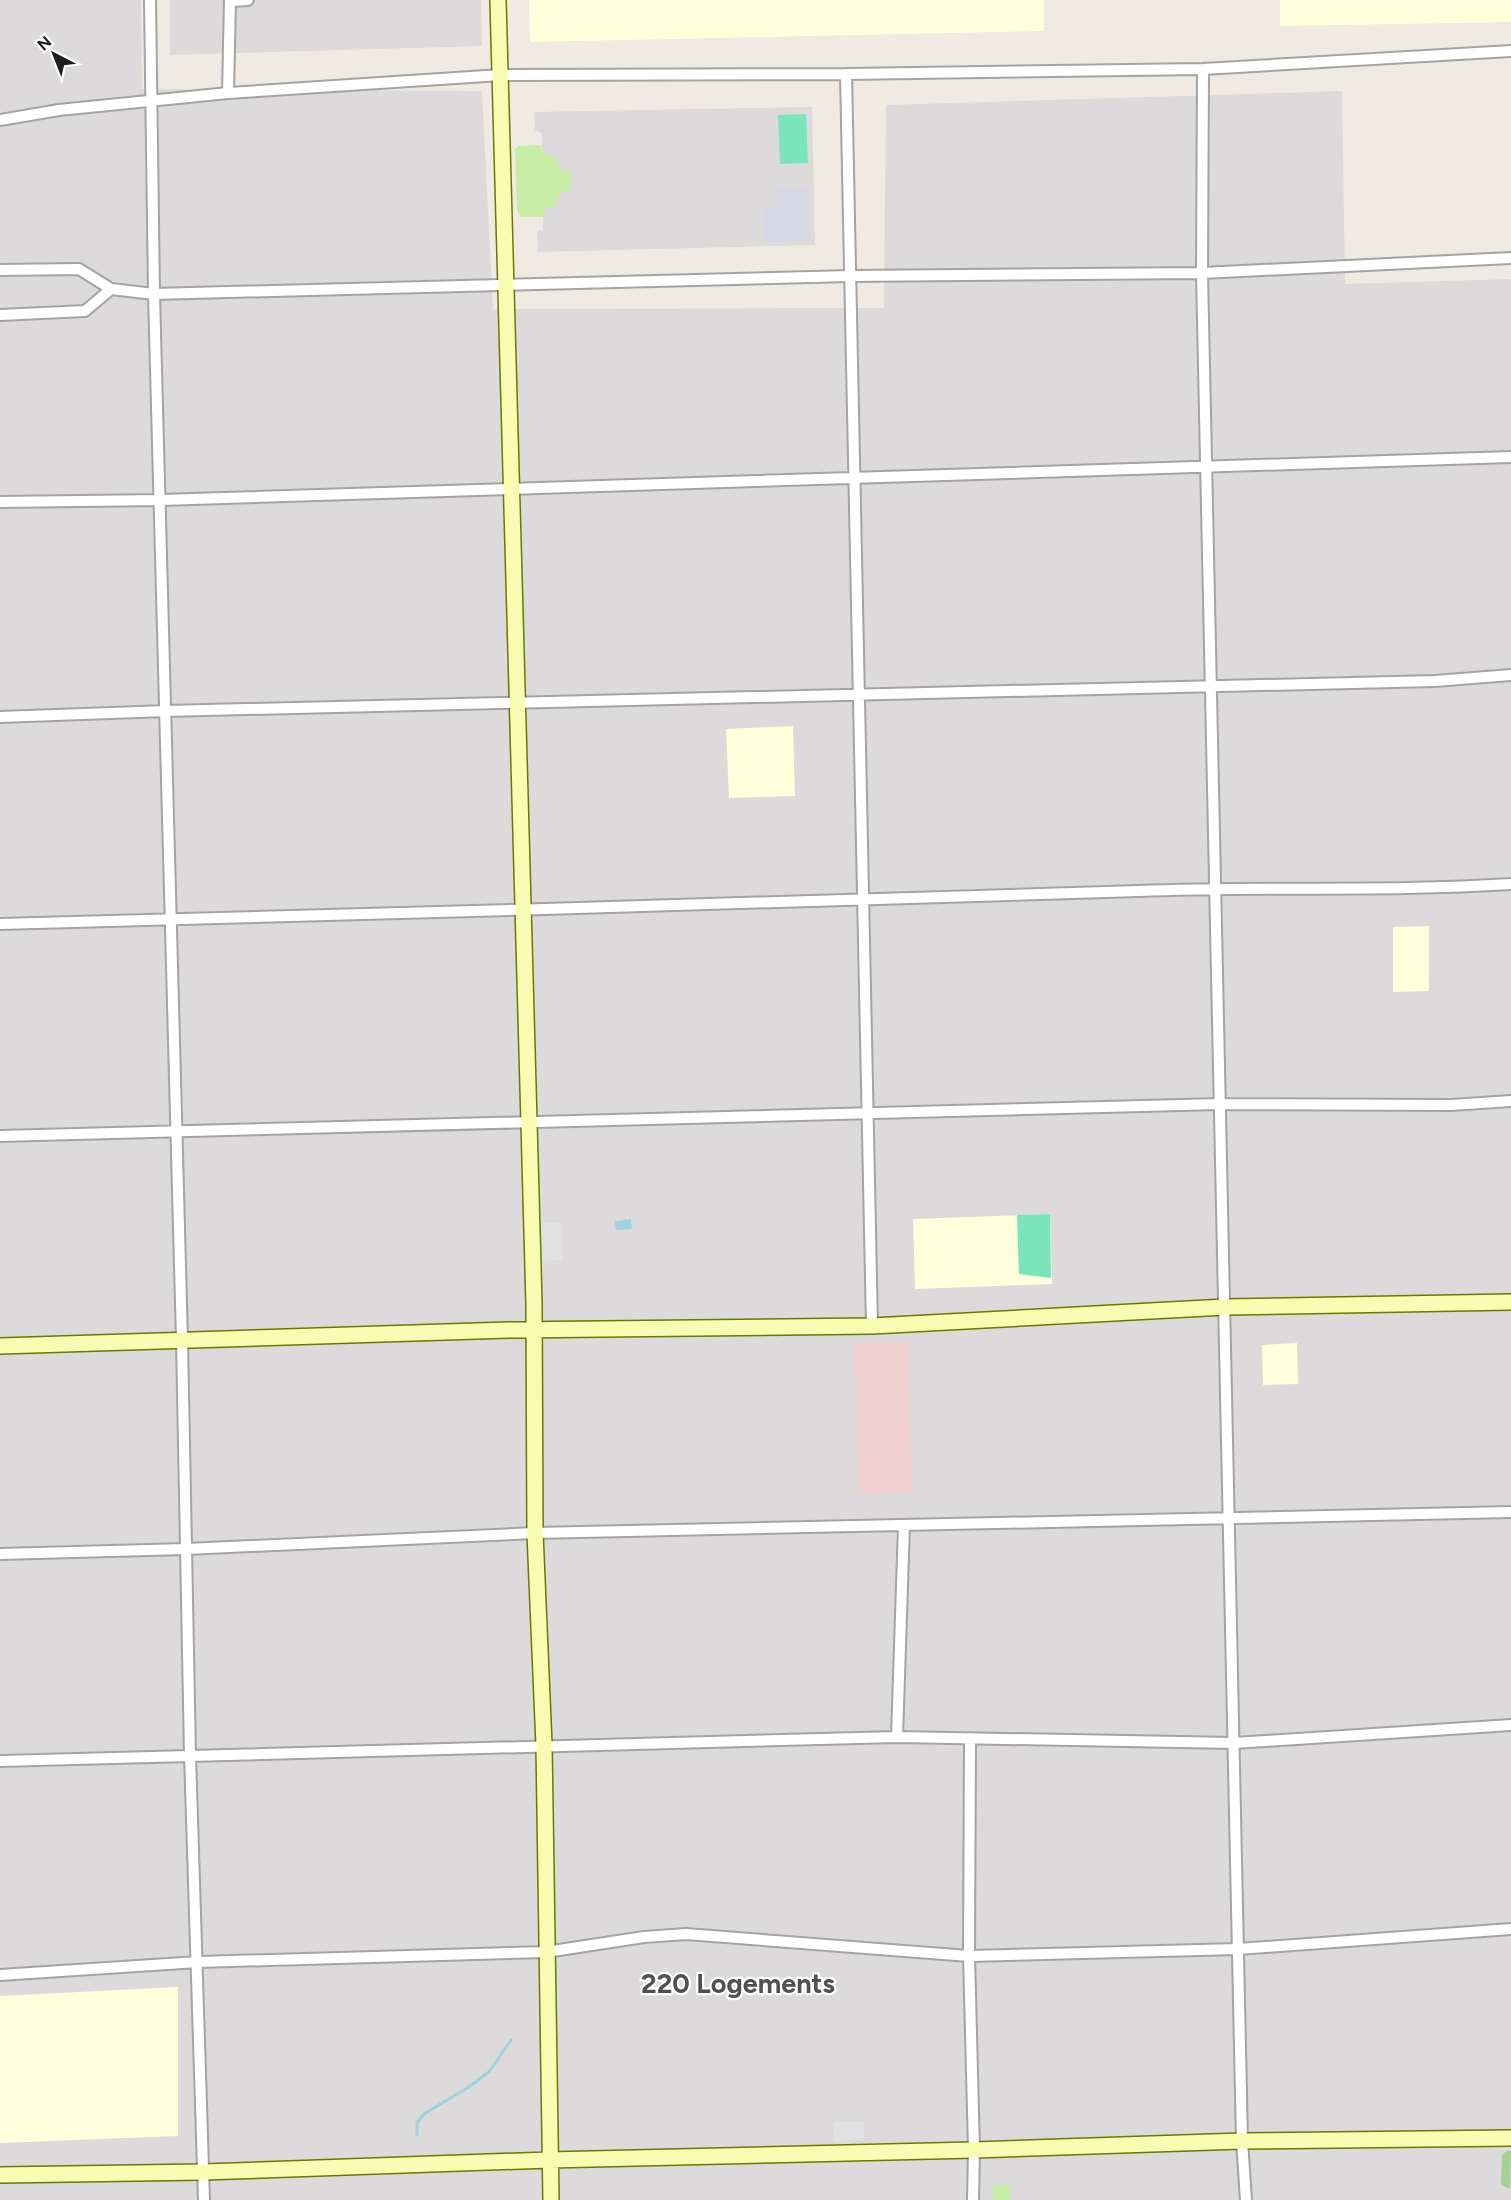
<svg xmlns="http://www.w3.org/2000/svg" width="1511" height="2200" font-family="Figtree,sans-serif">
<rect width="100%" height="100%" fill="#efebe3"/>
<path fill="#dcdada" d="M0,0H141L142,89L482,91L493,309L884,308L886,105L1342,91L1345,284L1511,279V2200H0Z
M170,0H481L482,46L170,55Z
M812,107L815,245L538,252L537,231L543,230V210L542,140L541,133L535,130L534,112Z"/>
<path fill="#f1d2d0" d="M909,1341L912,1492L858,1494L854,1343Z"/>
<path fill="#ffffdc" d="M529,0H1044V31L530,42Z
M1280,0H1511V22L1280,26Z
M793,726L795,796L729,798L726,729Z
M1429,926V991L1393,992V927Z
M1050,1214L1052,1284L915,1289L913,1219Z
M1297,1343L1298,1384L1263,1385L1262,1345Z
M178,1987V2136L0,2143V1996Z"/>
<path fill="#c8eda5" d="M541,145L542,152L555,158L561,170L571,171L570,191L561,192L555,206L544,210L543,217H521L517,210L515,149L519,146Z
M993,2185H1010V2200H993Z"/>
<path fill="#a6d195" d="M1506,2151H1511L1510,2189L1501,2185L1502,2156Z"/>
<path fill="#7be4bc" d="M806,114L808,163L780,164L778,115Z
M1050,1214L1051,1278L1019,1274L1017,1215Z"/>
<path fill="#e1e1e1" d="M562,1222L563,1260L542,1261L541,1223Z
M864,2121V2140L833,2141V2122Z"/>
<path fill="#d7d7e5" d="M777,187H808L809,241L763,242L762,208L777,207Z"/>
<path fill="#a0d1e0" d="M631,1219L632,1229L616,1230L615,1221Z"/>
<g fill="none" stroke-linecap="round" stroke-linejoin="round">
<path stroke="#a0d1e0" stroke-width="3" d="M417,2135V2123L424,2114L467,2088L489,2072L511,2040"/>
<defs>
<path id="street" d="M150,0L154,294L182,1340L190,1755L204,2200
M230,1L248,0
M1203,69L1202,273L1242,2141L1246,2200
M846,74L872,1326
M228,93L230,0
M0,120L59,110L228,93L501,75L846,74L1203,69L1511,51
M0,270L79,269L111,289
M0,315L85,311L111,289L154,294L851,276L1202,273L1511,258
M0,502L161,500L1511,457
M0,717L166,711L1435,681L1511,675
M0,924C380,914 759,903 1139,891C1263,886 1387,892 1511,884
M0,1136L1220,1104L1451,1105L1511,1101
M0,1554L186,1549L535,1533L1511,1512
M897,1737L904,1525
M970,1739L969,1956L974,2150L973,2200
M0,1761L897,1737L1234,1743L1511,1725
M0,1975L198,1962L546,1952L644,1937L686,1934L969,1956L1238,1949L1511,1929"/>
<path id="secondary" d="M498,0L534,1304L535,1533L544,1745L551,2200
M0,1346L509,1330L872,1326L1225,1307L1511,1302
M0,2175L203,2172L549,2160L974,2150L1242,2141L1511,2138"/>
</defs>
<use href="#street" stroke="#a4a4a4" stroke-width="14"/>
<use href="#secondary" stroke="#6a7900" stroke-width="18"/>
<use href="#street" stroke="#fff" stroke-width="10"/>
<use href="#secondary" stroke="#f9fdb3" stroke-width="15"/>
</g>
<g text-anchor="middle" stroke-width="4.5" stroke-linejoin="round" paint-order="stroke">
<g font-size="27" font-weight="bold" fill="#505050" stroke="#fff">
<text x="738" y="1993">220 Logements</text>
</g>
</g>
<g transform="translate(54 54) rotate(318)" stroke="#ffffff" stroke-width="4.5" paint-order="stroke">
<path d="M0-4.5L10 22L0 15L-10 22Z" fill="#1d1d1d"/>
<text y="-9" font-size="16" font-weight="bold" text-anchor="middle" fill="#1d1d1d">N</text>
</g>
</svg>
